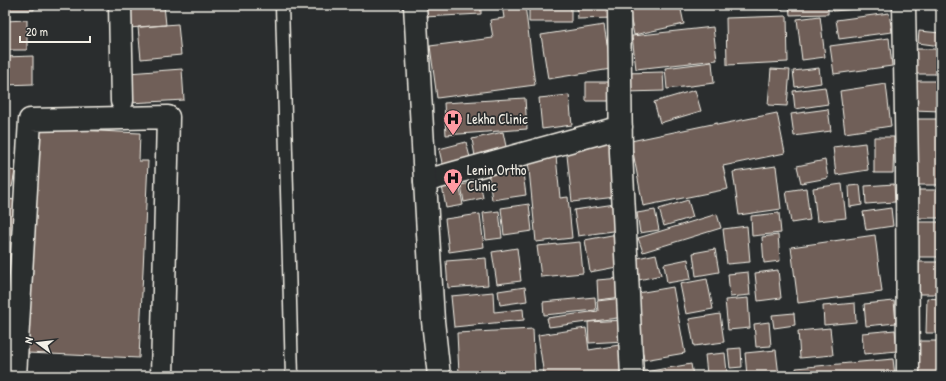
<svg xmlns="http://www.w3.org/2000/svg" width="946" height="381" font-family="'Patrick Hand',sans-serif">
<rect width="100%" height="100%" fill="#2a2d2e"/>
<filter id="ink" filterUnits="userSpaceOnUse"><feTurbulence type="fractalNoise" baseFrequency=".025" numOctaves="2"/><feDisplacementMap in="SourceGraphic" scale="8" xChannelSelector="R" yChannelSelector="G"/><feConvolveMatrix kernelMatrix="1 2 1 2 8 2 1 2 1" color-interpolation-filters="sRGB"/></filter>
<g filter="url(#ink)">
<path fill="#705f58" stroke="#f4f1e8" d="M5,5H34V10H5Z
M128,5H164L166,25L129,28Z
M424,5H481V14L424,17Z
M502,5H525L535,85L437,98L430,46L493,38L490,20L504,18Z
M529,5H571V22H529Z
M577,5H612L613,18L578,19Z
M634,5H680L684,24L634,35L628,6Z
M756,5H783V9H756Z
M789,5H828V14L790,15Z
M833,5H894V6L833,11Z
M889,13L892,32L839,39L836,20Z
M787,16L788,62L727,65L726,18Z
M820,16L825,57L802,60L797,19Z
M27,20V50H5V21Z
M178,24L181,55L141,59L138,27Z
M604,25L611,69L548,79L541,35Z
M713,27L717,60L636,69L632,36Z
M919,31L941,33V46L918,43Z
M889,38L892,66L834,74L830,46Z
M915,49H941V74H915Z
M33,56V84L5,85V57Z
M712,62L714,83L667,89L665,68Z
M819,68L821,83L795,87L793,71Z
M182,69L184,100L130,103L128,73Z
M771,69L790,70L787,106L768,105Z
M663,72L664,91L626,92L625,73Z
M914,81H941V111L913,110Z
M586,82H615V101H586Z
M886,84L891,126L845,133L840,91Z
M825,87L828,104L795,109L793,91Z
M695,90L701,111L660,123L654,102Z
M569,95L572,125L542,129L539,98Z
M525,98L527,129L446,135L444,103Z
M828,109L831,131L794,136L791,114Z
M777,113L785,153L723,166L728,189L643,206L631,141L717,123V125Z
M917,119H941V185H916Z
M37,128L140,133L139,161H148L139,358L27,353Z
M503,132L508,156L476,162L472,139Z
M874,137H894L893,173H874Z
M610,141L616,197L572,202L566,146Z
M466,142L472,165L444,172L439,149Z
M865,143L868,170L836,175L833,147Z
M556,156L560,198L568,197L572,238L536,242L528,159Z
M825,160L828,178L801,183L797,166Z
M522,166L526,195L492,200L488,171Z
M776,166L781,209L739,215L733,172Z
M5,169L15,171L12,187L5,186Z
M480,181L483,198L464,202L461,185Z
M459,183L463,205L446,208L442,186Z
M842,184L846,218L817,221L813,188Z
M894,184L895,202L866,204L865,186Z
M860,185L862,205L850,207L849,186Z
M806,188L810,220L791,223L786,191Z
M918,190H941V218H918Z
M5,199L16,200L6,299H5Z
M688,200L693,217L664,226L659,209Z
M529,204L532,231L504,235L501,208Z
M615,204L619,230L578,236L574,210Z
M891,208L893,226L866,230L863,212Z
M655,210L659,230L640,233L637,213Z
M499,211L502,238L486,240L483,213Z
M779,213L781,233L752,236L751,216Z
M480,214L484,247L449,252L445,219Z
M717,214L721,228L643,252L638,238Z
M917,222H941V257H916Z
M747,226L750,262L727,264L723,229Z
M617,234L622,266L590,272L585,240Z
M778,235L780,261L764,263L762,237Z
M875,235L882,292L798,303L791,247Z
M580,242L583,273L541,277L537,246Z
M517,248L521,281L497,284L492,252Z
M715,249L719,272L696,276L693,253Z
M656,254L661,275L639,280L633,259Z
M486,258L488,285L448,288L446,261Z
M688,259L691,279L667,283L664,264Z
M916,262H941V294H916Z
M778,270L781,298L758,301L755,273Z
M748,272L750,295L730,297L728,274Z
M621,278L622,297L598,300L597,280Z
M707,279L713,309L686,314L680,284Z
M525,287L527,301L500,305L498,291Z
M673,287L685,353L644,360L632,294Z
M493,292L494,312L523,309L524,320L454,327L451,296Z
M595,297L596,310L544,315L543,302Z
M623,298L625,317L549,327L547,318L598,311L597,301Z
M748,298L750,328L728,330L725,300Z
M927,298L941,299V333H926Z
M894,301L896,323L866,326L864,304Z
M855,303L856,322L824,325L823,306Z
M5,307H11L5,339Z
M794,313L795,325L774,328L772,315Z
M720,314L724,342L694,346L689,319Z
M623,320L625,341L589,343L588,322Z
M769,322L771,346L756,347L754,324Z
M586,328L589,350L625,344L630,376H544L538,335Z
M830,328L833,355L800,358L798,331Z
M533,329L535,376H456V374H459L457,333Z
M895,330L897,351L864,354L862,333Z
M919,341H941V376H919Z
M741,348L742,367L730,368L728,349Z
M776,350L779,376H747L745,353Z
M725,353L727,372L707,374L705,355Z
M893,359L895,376H797L796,368Z
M691,364L693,376H645V372Z
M738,373L739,376H723V374Z"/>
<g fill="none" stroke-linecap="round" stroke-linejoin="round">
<defs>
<path id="service" d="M282,5L292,376"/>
<path id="minor" d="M120,5L122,101
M619,5L621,152L632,376
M904,5L907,169L908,376
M425,181L621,127
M15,376L30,120L168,117L162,376"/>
<path id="tertiary" d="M415,5L433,321L439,376"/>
</defs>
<use href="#service" stroke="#f4f1e8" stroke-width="15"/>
<use href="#minor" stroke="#f4f1e8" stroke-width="25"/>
<use href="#tertiary" stroke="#f4f1e8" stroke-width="25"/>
<use href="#service" stroke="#2a2d2e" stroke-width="12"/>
<use href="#minor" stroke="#2a2d2e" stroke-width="22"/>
<use href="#tertiary" stroke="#2a2d2e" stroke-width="22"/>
</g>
</g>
<defs>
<symbol id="hospital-pin" viewBox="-11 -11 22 30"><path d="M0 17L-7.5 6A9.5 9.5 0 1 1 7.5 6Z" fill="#ff9aa2" stroke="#2a2d2e"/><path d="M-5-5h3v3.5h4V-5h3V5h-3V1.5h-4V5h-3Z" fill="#111"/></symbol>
</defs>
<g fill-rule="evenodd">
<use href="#hospital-pin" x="442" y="108" width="22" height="30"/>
<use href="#hospital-pin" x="442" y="167" width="22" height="30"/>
</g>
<g text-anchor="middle" stroke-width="3.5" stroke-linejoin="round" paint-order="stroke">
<g font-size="14" fill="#f4f1e8" stroke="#2a2d2e" text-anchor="start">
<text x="467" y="124">Lekha Clinic</text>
<text x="467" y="175">Lenin Ortho<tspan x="467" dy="16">Clinic</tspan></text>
</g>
</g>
<rect width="946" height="381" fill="none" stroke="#2a2d2e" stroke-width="20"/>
<rect x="10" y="10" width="926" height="361" fill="none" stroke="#f4f1e8" stroke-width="1.5" filter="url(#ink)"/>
<g transform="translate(38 343) rotate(285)" stroke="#2a2d2e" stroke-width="3" paint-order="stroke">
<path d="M0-3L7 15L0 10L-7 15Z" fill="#f4f1e8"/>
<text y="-6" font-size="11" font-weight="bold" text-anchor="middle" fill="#f4f1e8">N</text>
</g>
<path d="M20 36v6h70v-6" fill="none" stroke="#f4f1e8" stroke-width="2"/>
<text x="26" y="36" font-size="12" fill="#f4f1e8" stroke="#2a2d2e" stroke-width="3" paint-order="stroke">20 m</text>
</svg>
